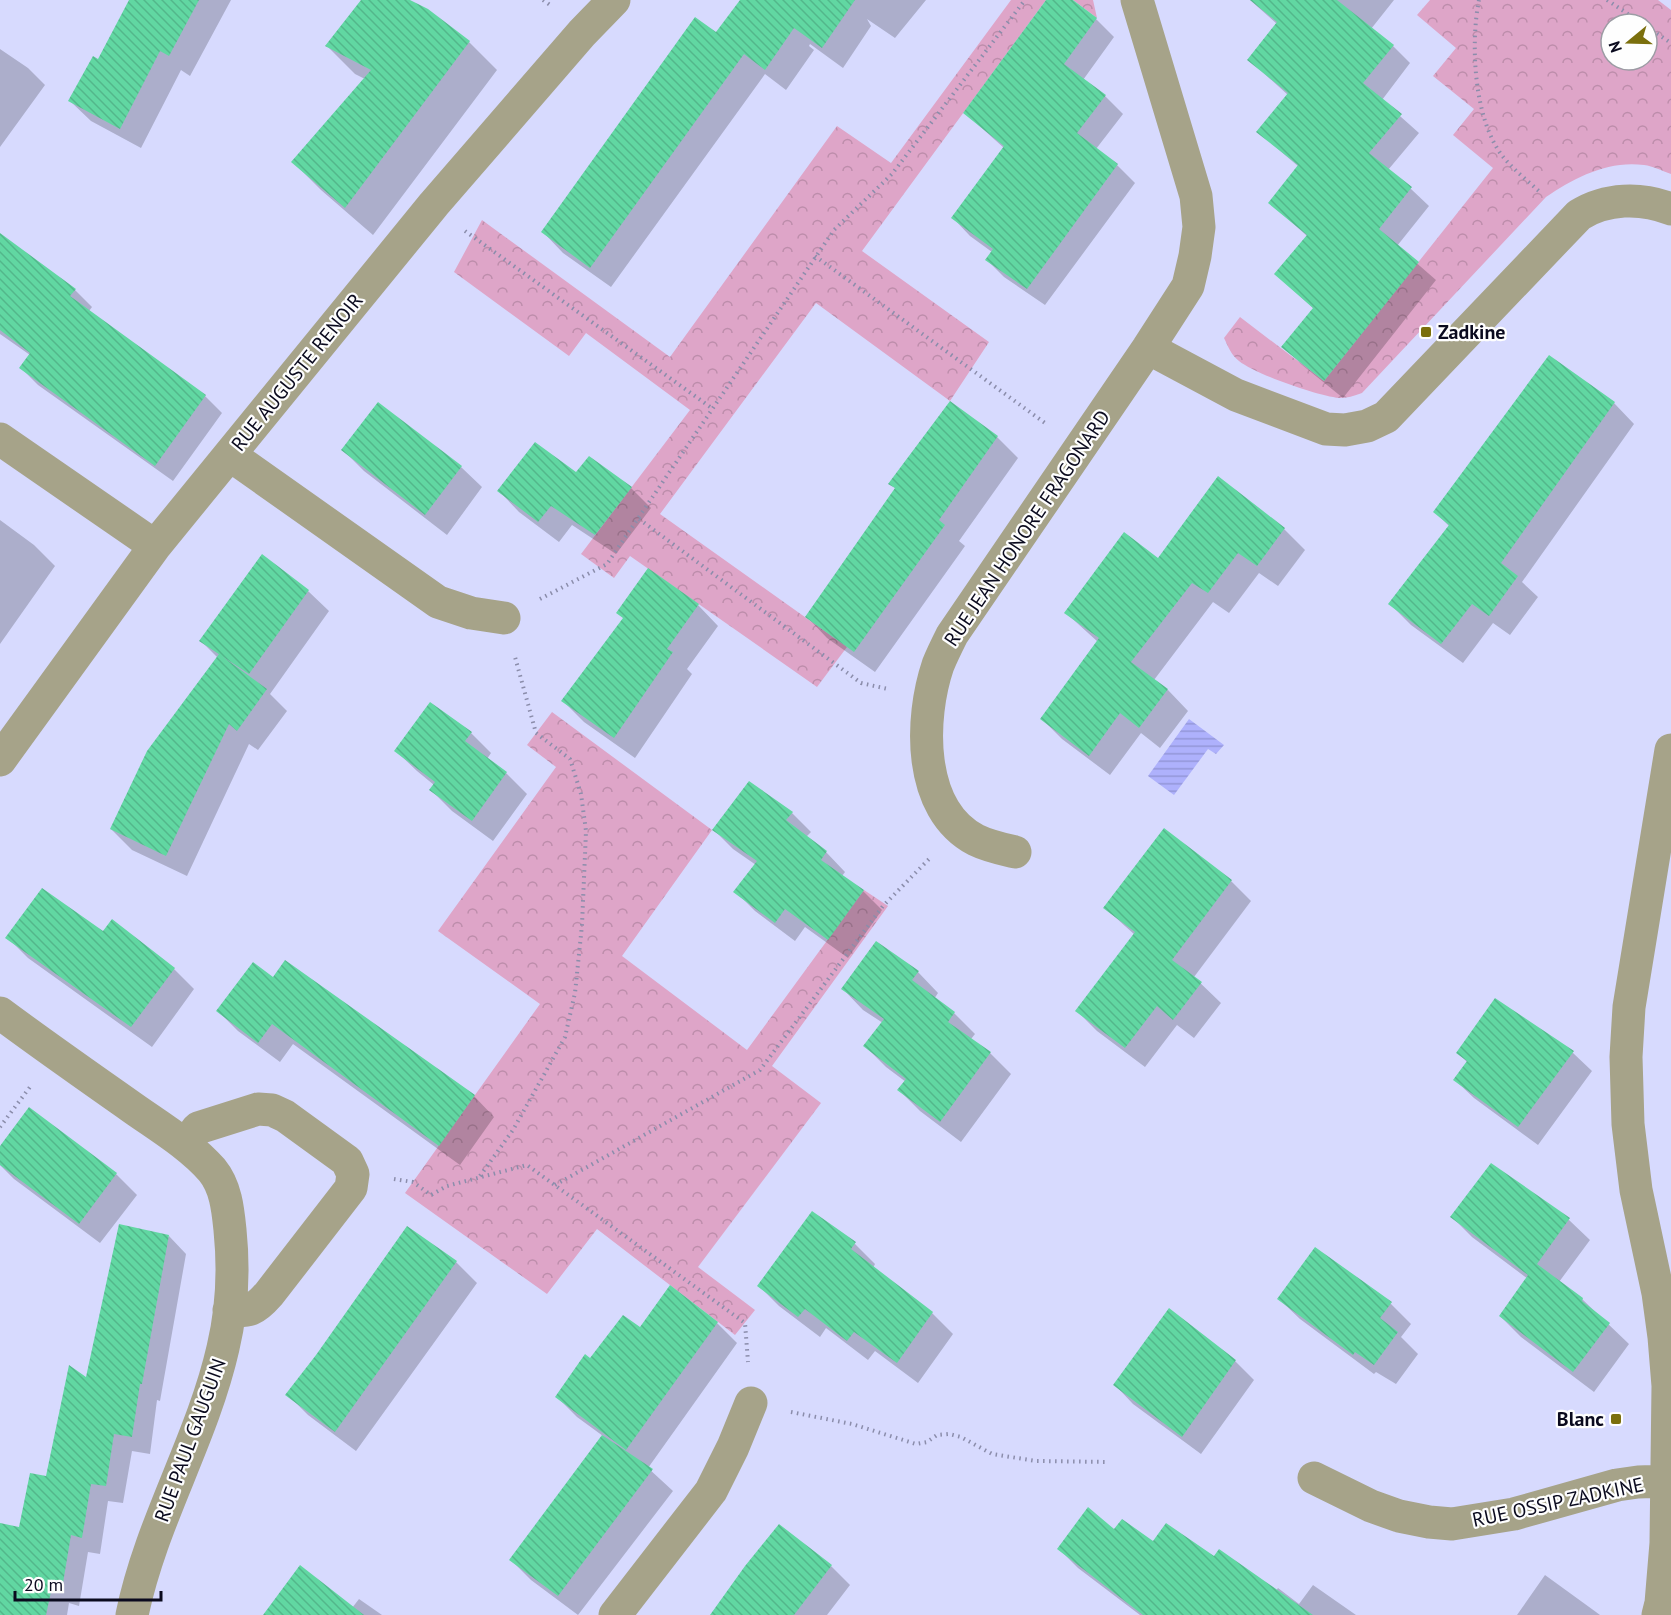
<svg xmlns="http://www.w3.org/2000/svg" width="1671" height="1615" font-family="'PT Sans',sans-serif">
<defs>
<pattern id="park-crowns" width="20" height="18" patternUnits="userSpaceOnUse" patternTransform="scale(1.5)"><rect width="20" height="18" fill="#dea5c8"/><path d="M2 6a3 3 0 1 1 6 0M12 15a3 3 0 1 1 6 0" fill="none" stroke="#bd8dab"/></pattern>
<pattern id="water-rules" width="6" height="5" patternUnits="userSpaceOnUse" patternTransform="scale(1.5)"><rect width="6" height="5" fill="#aeb1fc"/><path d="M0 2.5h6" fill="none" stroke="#9497d8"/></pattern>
<pattern id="building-back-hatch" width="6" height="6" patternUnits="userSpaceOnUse" patternTransform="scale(1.5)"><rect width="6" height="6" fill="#61d7a2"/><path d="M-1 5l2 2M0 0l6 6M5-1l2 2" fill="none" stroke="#53b78b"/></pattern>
</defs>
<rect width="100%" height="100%" fill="#d7dafe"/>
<path fill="url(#park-crowns)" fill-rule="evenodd" d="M1011,0H1046L862,251L989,342L950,401L816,303L660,514L847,647L817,687L630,556L614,578L581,554L690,410L586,333L569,356L454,272L482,220L670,357L837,126L891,163Z
M1073,0H1093L1097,18Z
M1430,0H1658L1671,10V174C1662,171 1653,166 1644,165C1608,160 1574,178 1546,197L1362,393C1354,396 1347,398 1339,398C1318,396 1255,374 1239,361C1231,355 1228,346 1224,338L1240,317L1324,381L1493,168L1453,135L1474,109L1433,76L1456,48L1417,15ZM1611,24H1647V60H1611Z
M552,712L712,830L622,956L747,1050L864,890L888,906L772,1066L821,1103L698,1267L755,1310L735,1335L597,1229L547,1294L405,1193L540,1004L438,931L556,767L527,745Z"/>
<path fill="url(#water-rules)" d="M1189,719L1224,745L1216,754L1208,749L1174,795L1148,776Z"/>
<path fill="#0003" d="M131,0H231L190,76L181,70L141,148L91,121L70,101L99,61Z
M363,0H406L469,42L497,70L373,235L321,190L293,162L365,79L355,74L327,46Z
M742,0H926L895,38L867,19L871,26L843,68L810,44L809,46L814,50L786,90L765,74L611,287L563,253L543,232L716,34Z
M1048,0H1070L1096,19L1114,37L1083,80L1105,96L1123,114L1096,149L1117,165L1135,183L1045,305L1004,277L987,260L992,252L970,236L953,218L1004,148L965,113Z
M1250,0H1394L1371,29L1393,46L1410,63L1382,100L1419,133L1388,170L1411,189L1429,206L1397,246L1436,280L1343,398L1301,364L1283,346L1314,309L1276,274L1307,236L1270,203L1299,167L1258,132L1288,95L1249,60L1277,24Z
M0,49L28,68L45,85L0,147Z
M0,249L75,290L92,307L89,311L205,396L222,413L173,481L38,385L21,368L30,355L0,334Z
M1614,403L1634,424L1522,582L1538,597L1510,635L1493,623L1463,663L1411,625L1390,604L1450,527L1435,512Z
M378,404L461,467L482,487L447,535L364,471L343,450Z
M997,437L1018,458L959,541L965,546L875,672L827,638L807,617L896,489L890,484Z
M1218,478L1284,529L1305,550L1278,586L1259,573L1229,613L1213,602L1154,680L1168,690L1188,711L1160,748L1141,733L1110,775L1062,739L1042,719L1098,642L1066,613L1158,560Z
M631,488L651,508L616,554L572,525L559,542L519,512L499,491Z
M0,520L34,545L55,566L0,644Z
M308,591L329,611L270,694L287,711L258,750L249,744L187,876L132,850L111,829L218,658L201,641Z
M698,605L718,626L687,669L692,674L635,758L584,722L563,701Z
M471,733L491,753L487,759L506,773L527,794L493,841L452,811L431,790L434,785L417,771L396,751Z
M792,813L811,832L806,837L826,852L845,872L842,876L863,891L882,910L848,958L805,927L795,941L755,911L735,891L756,865L733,849L714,830Z
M1231,881L1251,901L1194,977L1221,1003L1194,1038L1177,1025L1145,1067L1097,1031L1077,1011L1135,935L1105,908Z
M7,937L174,969L194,989L152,1047L28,958Z
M918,972L938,993L934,999L954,1013L975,1034L971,1039L990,1053L1011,1074L961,1142L920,1111L899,1090L906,1082L886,1067L865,1046L883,1023L863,1010L843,989Z
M273,979L474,1096L494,1117L460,1165L293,1044L280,1062L238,1031L218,1011Z
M1495,1000L1573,1053L1592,1071L1538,1145L1474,1098L1455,1080L1468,1063L1458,1053Z
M0,1149L116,1174L137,1195L100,1243L14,1179L0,1165Z
M1491,1165L1569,1220L1590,1240L1559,1282L1582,1299L1629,1344L1594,1392L1521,1337L1500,1316L1528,1279L1472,1237L1452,1217Z
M812,1213L855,1244L875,1264L873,1268L932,1313L953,1334L918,1383L875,1351L868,1360L826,1328L820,1337L779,1306L759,1286Z
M408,1228L456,1262L477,1283L356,1451L308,1415L287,1394L317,1356Z
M169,1236L186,1254L160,1401L157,1400L150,1454L132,1451L123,1503L108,1501L100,1554L88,1552L79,1606L69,1603L67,1615H0V1525L20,1528L47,1477L87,1380Z
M1279,1299L1391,1304L1411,1324L1401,1337L1418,1354L1396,1384L1376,1372L1374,1374L1300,1319Z
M1169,1311L1235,1361L1254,1380L1201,1454L1133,1404L1115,1385Z
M717,1323L737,1343L648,1468L673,1491L578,1615L531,1580L511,1560L603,1436L577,1417L557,1397L640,1329Z
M1115,1531L1153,1543L1214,1559L1276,1591L1278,1588L1299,1604L1313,1585L1356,1615H1140L1078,1568L1059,1549Z
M831,1566L850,1585L827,1615H712Z
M1545,1575L1596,1612L1600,1615H1517Z
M359,1599L382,1615H265L352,1608Z"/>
<path fill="url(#building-back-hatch)" d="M129,0H199L169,56L160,51L120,129L68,101L93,56L98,59Z
M361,0H410L428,9L470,41L345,208L291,162L371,70L325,46Z
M740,0H855L822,48L794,28L765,70L744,54L590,268L541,232L695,17L716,32Z
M1046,0H1073L1097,18L1064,64L1106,95L1077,133L1118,164L1027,289L985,260L993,249L951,218L1004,146L963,113Z
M1250,0H1337L1394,45L1363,83L1402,114L1369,153L1412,187L1379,229L1419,262L1324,381L1281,347L1313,308L1274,274L1307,235L1268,203L1298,165L1256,132L1288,93L1247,60L1277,22Z
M0,233L76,289L70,296L206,395L155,466L19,368L30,353L0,330Z
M1549,355L1615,402L1501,563L1518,576L1489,616L1472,604L1441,644L1388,604L1449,525L1433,512Z
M950,401L998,436L939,520L945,525L854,652L805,617L895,488L888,484Z
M378,402L462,466L425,515L341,450Z
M535,442L576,472L589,456L632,487L595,535L551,506L538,522L497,491Z
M1218,476L1285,528L1257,566L1238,553L1208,593L1192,583L1131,662L1168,689L1139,728L1120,713L1089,756L1040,719L1099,638L1064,613L1124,532L1158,558Z
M262,554L309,590L249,674L199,641Z
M648,568L699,604L667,649L673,652L614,738L561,701L623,618L616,613Z
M219,654L267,689L237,731L229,724L166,856L110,829L147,751Z
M430,702L472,732L465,741L507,772L472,821L429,790L435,782L394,751Z
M749,781L793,812L786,820L827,851L821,860L864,890L828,940L785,909L775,923L733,892L757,861L712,830Z
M1164,828L1232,880L1172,960L1202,982L1173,1020L1157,1006L1125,1048L1075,1011L1135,932L1103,908Z
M42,888L103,931L112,919L175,968L131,1027L5,938Z
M876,941L919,971L912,980L955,1012L948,1022L991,1052L940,1122L897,1090L906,1079L863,1046L884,1019L841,989Z
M285,960L475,1095L439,1146L272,1024L258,1043L216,1011L253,962L273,977Z
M1495,998L1574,1051L1518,1127L1453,1080L1467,1061L1456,1053Z
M29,1107L117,1173L79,1224L0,1165V1146Z
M1491,1163L1570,1218L1537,1264L1583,1298L1582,1301L1610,1323L1573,1372L1499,1316L1528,1275L1450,1217Z
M812,1211L856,1242L851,1249L933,1312L897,1363L854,1332L847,1341L805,1309L798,1317L757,1286Z
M119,1224L169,1235L142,1384H140L132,1437L114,1434L106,1486L91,1484L82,1538L71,1535L62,1589L52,1587L46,1615H0V1523L19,1527L30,1473L46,1476L69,1365L86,1377Z
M407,1226L457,1261L335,1432L285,1395L316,1355Z
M1315,1247L1392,1302L1380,1318L1398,1332L1374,1365L1355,1352L1353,1355L1277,1299Z
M670,1285L718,1322L626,1450L555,1397L585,1354L590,1358L623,1315L640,1327Z
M1169,1308L1236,1360L1182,1437L1113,1385Z
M602,1435L653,1469L558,1596L509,1560Z
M1088,1507L1114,1529L1122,1519L1153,1541L1166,1523L1214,1556L1219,1549L1313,1615H1143L1057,1549Z
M779,1524L832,1565L794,1615H710L745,1566Z
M300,1565L364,1615H263Z"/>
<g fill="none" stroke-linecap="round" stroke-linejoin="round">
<path stroke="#8b8dab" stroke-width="4" stroke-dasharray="1.5 4.5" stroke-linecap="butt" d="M543,0L550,5
M1479,0C1470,44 1474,122 1504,158C1515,171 1529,182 1541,193
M1607,0L1643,24
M1647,27L1671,43
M465,231L713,409
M815,256L1045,423
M639,519L861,683L888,689
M540,599L607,564L834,230L892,174L1025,0
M0,1127L30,1087
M480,1176L513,1130L565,1037L575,993L582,925L586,831L581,794L570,759L536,733L515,657
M394,1179L413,1182L431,1195L447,1186L527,1165L745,1323L748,1362
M555,1185L760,1070L883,906L929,859
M791,1412L852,1424L916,1444L927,1442L937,1435L949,1434L961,1437L992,1454L1036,1461L1108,1462"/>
<path stroke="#a6a389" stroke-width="33" d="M1148,348L1236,395L1326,429L1345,430L1367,426L1386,417L1579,215C1606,198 1641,197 1671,209
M0,439L155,546
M230,455L438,602L471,613L504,618
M0,760L155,546L434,204L582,33L614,0
M1015,852C1002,849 988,846 976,840C917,809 920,718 938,665C942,655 947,645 952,635L1148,348L1188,286L1195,256L1199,227L1196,196L1137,0
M0,1013C43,1045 86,1075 130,1106C158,1126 189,1144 212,1170C226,1187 228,1210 230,1230C234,1269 232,1310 223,1348C202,1440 151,1522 132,1615
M185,1145L198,1128L258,1109L272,1110L285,1116L347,1161L353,1174L351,1188L269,1294C255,1310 250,1312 229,1310
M1314,1478L1371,1506L1399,1516L1429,1522L1452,1524L1514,1514L1617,1485L1638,1482L1667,1481
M615,1615L711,1491L733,1447L751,1403
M1658,1615L1661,1603L1666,1543L1668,1386L1664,1337L1658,1293L1636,1190L1628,1124L1626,1057L1629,1007L1671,750"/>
</g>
<g fill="#7b6f0d" stroke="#fefefe" stroke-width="2">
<rect x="1420" y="326" width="12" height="12" rx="3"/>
<rect x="1610" y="1413" width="12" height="12" rx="3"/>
</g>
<g text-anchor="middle" stroke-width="4.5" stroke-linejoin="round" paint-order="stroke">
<g font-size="20" font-weight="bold" fill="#0a0a1e" stroke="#fefefe" text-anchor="start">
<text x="1438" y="339">Zadkine</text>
<text x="1604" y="1426" text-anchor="end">Blanc</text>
</g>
<g font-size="20" fill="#0a0a1e" stroke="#fefefe">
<text transform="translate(297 372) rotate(-51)" y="7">RUE AUGUSTE RENOIR</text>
<text transform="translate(1027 528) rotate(-56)" y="7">RUE JEAN HONORE FRAGONARD</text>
<text transform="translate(190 1440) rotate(-70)" y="7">RUE PAUL GAUGUIN</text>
<text transform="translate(1558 1502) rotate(-12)" y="7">RUE OSSIP ZADKINE</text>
</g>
</g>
<g transform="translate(1629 42) rotate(251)"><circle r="28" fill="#fefefe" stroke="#9c9ca4" stroke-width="1.5"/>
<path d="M0-4.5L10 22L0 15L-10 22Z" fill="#7b6f0d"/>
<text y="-9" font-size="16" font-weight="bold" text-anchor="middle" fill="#0a0a1e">N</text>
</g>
<path d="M15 1591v9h146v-9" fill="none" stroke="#0a0a1e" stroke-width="3"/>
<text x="24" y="1591" font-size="18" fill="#0a0a1e" stroke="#fefefe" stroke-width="4.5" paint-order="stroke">20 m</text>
</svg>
